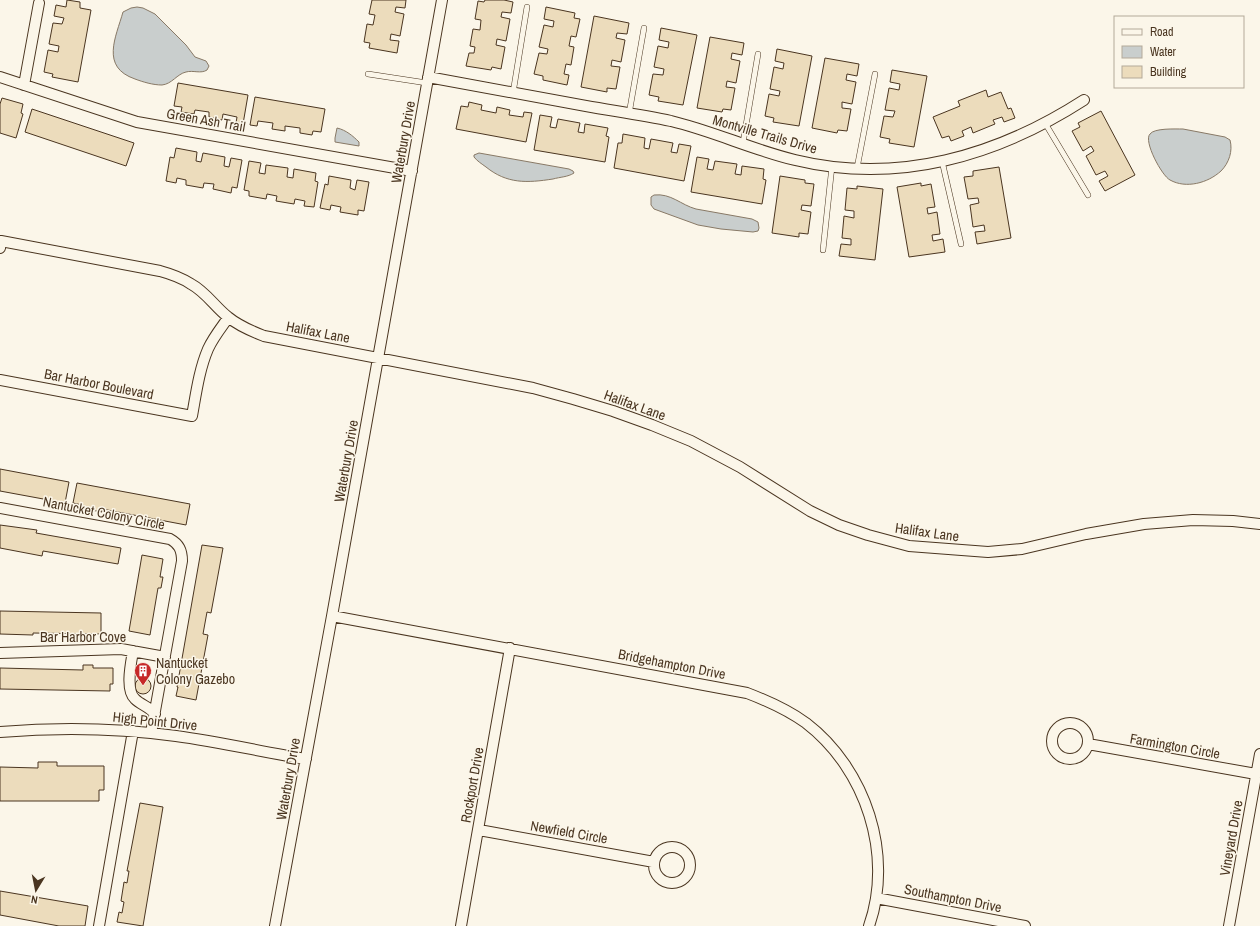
<svg xmlns="http://www.w3.org/2000/svg" width="1260" height="926" font-family="'Archivo Narrow',sans-serif">
<rect width="100%" height="100%" fill="#fbf6e9"/>
<path fill="#c9cecd" stroke="#887966" d="M137,7L143,8L155,14L186,45L195,57L206,61L209,66L207,70C201,74 193,70 186,72C177,74 172,84 162,85C153,85 143,82 135,79C100,67 116,37 123,12L131,8Z
M337,128C346,130 353,136 359,142V146L335,142V138Z
M1183,129L1225,137L1230,140C1233,151 1229,163 1221,171C1208,183 1186,189 1170,180C1162,176 1143,141 1150,134C1154,128 1175,129 1183,129Z
M479,153L569,169L573,171L574,173C568,177 560,177 553,179C527,183 507,184 486,167C482,164 477,161 474,157V155Z
M654,195C671,193 681,205 696,209L752,219L758,222L759,228L758,231L753,232L721,229L698,225L654,209L651,205V197Z"/>
<path fill="#ecdcbc" stroke="#4a3520" d="M67,0L80,2V8L91,10L78,82L52,77L53,74L44,72L48,50L58,52L59,46L49,44L53,23L62,24L64,18L54,16L56,5L66,7Z
M372,0H406L405,8L396,7L395,12L404,14L400,36L391,34L390,40L399,41L397,53L369,48L370,43L364,42L367,24L373,25L375,15L369,14Z
M485,0H504L513,2L511,13L502,12L501,17L510,19L506,41L497,39L496,45L505,47L501,69L492,67L491,70L466,66L469,53H474L475,47L470,46L473,29L480,30L481,20L475,19L478,1L484,2Z
M546,7L575,13L574,18L580,19L576,37L571,36L569,46L574,47L571,65L566,64L564,74L569,75L567,85L543,80V76L534,74L539,53L547,54L548,49L539,47L544,25L553,27L554,21L544,19Z
M594,16L629,23L627,34L617,33L616,38L625,40L621,62L612,60L611,66L620,67L616,89L607,88V92L581,87Z
M661,28L697,35L683,105L658,101L659,97L649,95L653,74L663,75L664,69L654,67L658,46L668,48L669,42L659,40Z
M710,37L744,43L742,55L732,53L731,59L740,61L736,83L727,81L726,87L735,88L731,110L723,109L722,112L697,108Z
M777,49L812,56L799,126L773,122L774,118L765,116L769,94L779,96L780,91L770,89L774,67L783,69L784,63L775,61Z
M825,58L859,64L857,76L847,74L846,80L856,82L852,104L842,102V108L851,109L847,131L838,130L837,133L812,128Z
M892,70L927,76L914,147L889,143L890,139L880,137L884,116L893,117L895,111L885,110L889,88L899,90L900,84L890,82Z
M178,83L248,95L243,124L236,123L237,117L223,114L222,120L209,117V112L195,110L194,114L181,112L182,107L174,106Z
M986,90L988,97L1001,92L1008,109L1011,108L1015,118L1004,122L1002,117L993,120L995,124L973,133L971,127L962,131L964,136L951,141L949,136L942,138L933,117L960,106L958,101Z
M255,97L325,109L321,132L313,131L312,135L300,133V128L285,126V131L272,129L273,123L258,121L257,126L250,125Z
M2,98L23,104L21,113L23,114L16,138L0,133V104Z
M469,102L482,105L481,110L496,113L497,107L510,110L509,115L523,117L524,112L532,113L526,142L456,129L461,106L468,107Z
M32,109L134,143L126,166L25,132Z
M1101,111L1135,175L1105,191L1099,181L1108,176L1105,171L1096,175L1086,156L1094,151L1091,146L1083,151L1072,131L1080,127L1078,123Z
M540,115L552,117L550,127L556,128L558,119L580,123L578,132L584,133L585,124L608,128L606,136L609,137L605,162L534,150Z
M623,134L645,138L644,148L649,149L651,139L673,143L671,152L677,153L679,144L691,146L684,181L614,168L618,143H622Z
M176,148L197,152L196,161L201,162L203,153L225,157L224,166L229,167L231,158L242,160L237,188L232,187L231,193L213,189L214,184L204,183L203,188L186,185V180L177,178L176,183L166,181L170,157L174,158Z
M697,157L709,159L707,169L713,170L715,161L737,164L735,174L741,175L742,166L764,169L763,179L766,180L762,204L691,192Z
M249,161L261,163L259,173L265,174L266,165L288,168L287,177L293,178L294,169L316,173L315,181L318,182L314,207L304,206L305,201L295,199L294,204L276,201L277,196L267,194L266,199L249,196V191L244,190Z
M999,167L1011,238L977,244L975,232L985,231L984,225L973,227L970,205L979,203L978,198L968,199L964,177L973,176V171Z
M329,176L351,180L350,188L355,190L357,180L369,182L364,211L358,210V215L340,212L341,207L331,205L330,210L320,208L325,184L328,185Z
M780,176L805,180V183L814,184L811,206L802,205L801,210L811,212L808,234L799,233V237L772,233Z
M921,183V186L931,184L935,207L927,208L928,214L937,212L940,234L932,235L933,241L943,239L945,252L909,257L897,187Z
M857,186L883,189L875,260L839,256L841,244L851,245V239L842,238L844,216L854,218V211L845,210L847,188L857,189Z
M0,469L69,482L65,503L0,491Z
M77,483L190,504L186,525L102,509V512L81,508L82,505L73,503Z
M0,525L37,530L36,533L121,548L118,564L43,551L42,556L0,548Z
M202,545L223,548L211,613L207,612L203,634L208,635L196,700L176,696L178,687H177Z
M142,555L163,559L160,577H163L161,588H158L150,635L129,631Z
M0,611L101,613V634L33,633V635L0,634Z
M83,665H93V668H113V684H110V691L0,689V668L83,670Z
M135 686a8 8 0 1 1 16 0a8 8 0 1 1-16 0Z
M38,762H57V766H104V790H99V801H0V767L38,768Z
M140,803L163,807L143,926L117,922L119,912L122,913L124,902L121,901L124,882L127,883L129,871H127Z
M0,891L88,906L85,926H59L0,915Z"/>
<g fill="none" stroke-linecap="round" stroke-linejoin="round">
<defs>
<path id="lane" d="M368,74L427,83
M513,93L527,7
M629,114L644,28
M1045,123L1088,195
M743,143L758,54
M942,161L961,244
M857,168L875,74
M823,250L832,166"/>
<path id="street" d="M0,77L137,122L412,171
M428,77C481,87 534,96 586,106C614,111 643,115 671,121C713,131 753,150 795,160C898,185 997,156 1084,100
M24,85L39,3
M0,248L1,241L160,271C171,274 182,278 191,284C206,292 215,307 228,317C239,326 251,331 264,336L533,388L573,399L613,411L652,425L691,441L740,467L810,511L839,525L868,535L909,546L988,552L1022,549L1086,534L1144,524L1193,520L1233,521L1260,524
M0,380L192,416C196,394 199,370 208,349C213,338 221,328 228,318
M0,508L170,539C179,544 182,550 182,561L151,733
M332,616L747,693C768,701 788,710 806,723C866,769 894,855 869,926
M133,651C131,663 125,690 135,699C141,705 150,707 155,714
M0,653L121,649L165,657
M1052 741a18 18 0 1 1 36 0a18 18 0 1 1-36 0Z
M0,732C59,727 118,728 176,736C220,742 263,752 306,759
M1088,744L1256,774
M479,830L654,862
M654 865a18 18 0 1 1 36 0a18 18 0 1 1-36 0Z
M876,898L1025,926
M99,926L133,731
M275,926L332,616L442,0
M461,926L510,648
M1229,926L1260,754"/>
</defs>
<use href="#lane" stroke="#4a3520" stroke-width="6"/>
<use href="#street" stroke="#4a3520" stroke-width="12"/>
<use href="#lane" stroke="#fbf6e9" stroke-width="5"/>
<use href="#street" stroke="#fbf6e9" stroke-width="10"/>
</g>
<defs>
<symbol id="building-pin" viewBox="-11 -11 22 30"><path d="M0 17L-7.5 6A9.5 9.5 0 1 1 7.5 6Z" fill="#c62828" stroke="#fbf6e9"/><path d="M-4-6H4V6H1V3H-1V6H-4ZM-2.5-4.3h1.7v1.8h-1.7ZM.8-4.3h1.7v1.8H.8ZM-2.5-1h1.7V.8h-1.7ZM.8-1h1.7V.8H.8Z" fill="#fff"/></symbol>
</defs>
<g fill-rule="evenodd">
<use href="#building-pin" x="133" y="661" width="20" height="27"/>
</g>
<g text-anchor="middle" stroke-width="3" stroke-linejoin="round" paint-order="stroke">
<g font-size="14" fill="#4a3520" stroke="#fbf6e9">
<text transform="translate(206 120) rotate(10)" y="5">Green Ash Trail</text>
<text transform="translate(765 134) rotate(16)" y="5">Montville Trails Drive</text>
<text transform="translate(403 142) rotate(-80)" y="5">Waterbury Drive</text>
<text transform="translate(318 332) rotate(11)" y="5">Halifax Lane</text>
<text transform="translate(99 384) rotate(11)" y="5">Bar Harbor Boulevard</text>
<text transform="translate(635 405) rotate(20)" y="5">Halifax Lane</text>
<text transform="translate(346 461) rotate(-80)" y="5">Waterbury Drive</text>
<text transform="translate(104 513) rotate(11)" y="5">Nantucket Colony Circle</text>
<text transform="translate(927 532) rotate(8)" y="5">Halifax Lane</text>
<text x="83" y="642">Bar Harbor Cove</text>
<text transform="translate(672 664) rotate(11)" y="5">Bridgehampton Drive</text>
<text transform="translate(155 721) rotate(6)" y="5">High Point Drive</text>
<text transform="translate(1175 746) rotate(10)" y="5">Farmington Circle</text>
<text transform="translate(288 779) rotate(-80)" y="5">Waterbury Drive</text>
<text transform="translate(472 785) rotate(-80)" y="5">Rockport Drive</text>
<text transform="translate(569 832) rotate(10)" y="5">Newfield Circle</text>
<text transform="translate(1231 838) rotate(-80)" y="5">Vineyard Drive</text>
<text transform="translate(953 898) rotate(11)" y="5">Southampton Drive</text>
</g>
<g font-size="14" fill="#4a3520" stroke="#fbf6e9" text-anchor="start">
<text x="156" y="668">Nantucket<tspan x="156" dy="16">Colony Gazebo</tspan></text>
</g>
</g>
<rect x="1114" y="16" width="130" height="72" fill="#fbf6e9" stroke="#b4a999"/>
<rect x="1122" y="29" width="20" height="6" fill="#fbf6e9" stroke="#b4a999"/>
<text x="1150" y="36" font-size="12" fill="#4a3520">Road</text>
<rect x="1122" y="46" width="20" height="12" fill="#c9cecd" stroke="#b4a999"/>
<text x="1150" y="56" font-size="12" fill="#4a3520">Water</text>
<rect x="1122" y="66" width="20" height="12" fill="#ecdcbc" stroke="#b4a999"/>
<text x="1150" y="76" font-size="12" fill="#4a3520">Building</text>
<g transform="translate(36 890) rotate(190)" stroke="#fbf6e9" stroke-width="3" paint-order="stroke">
<path d="M0-3L7 15L0 10L-7 15Z" fill="#4a3520"/>
<text y="-6" font-size="11" font-weight="bold" text-anchor="middle" fill="#4a3520">N</text>
</g>
</svg>
